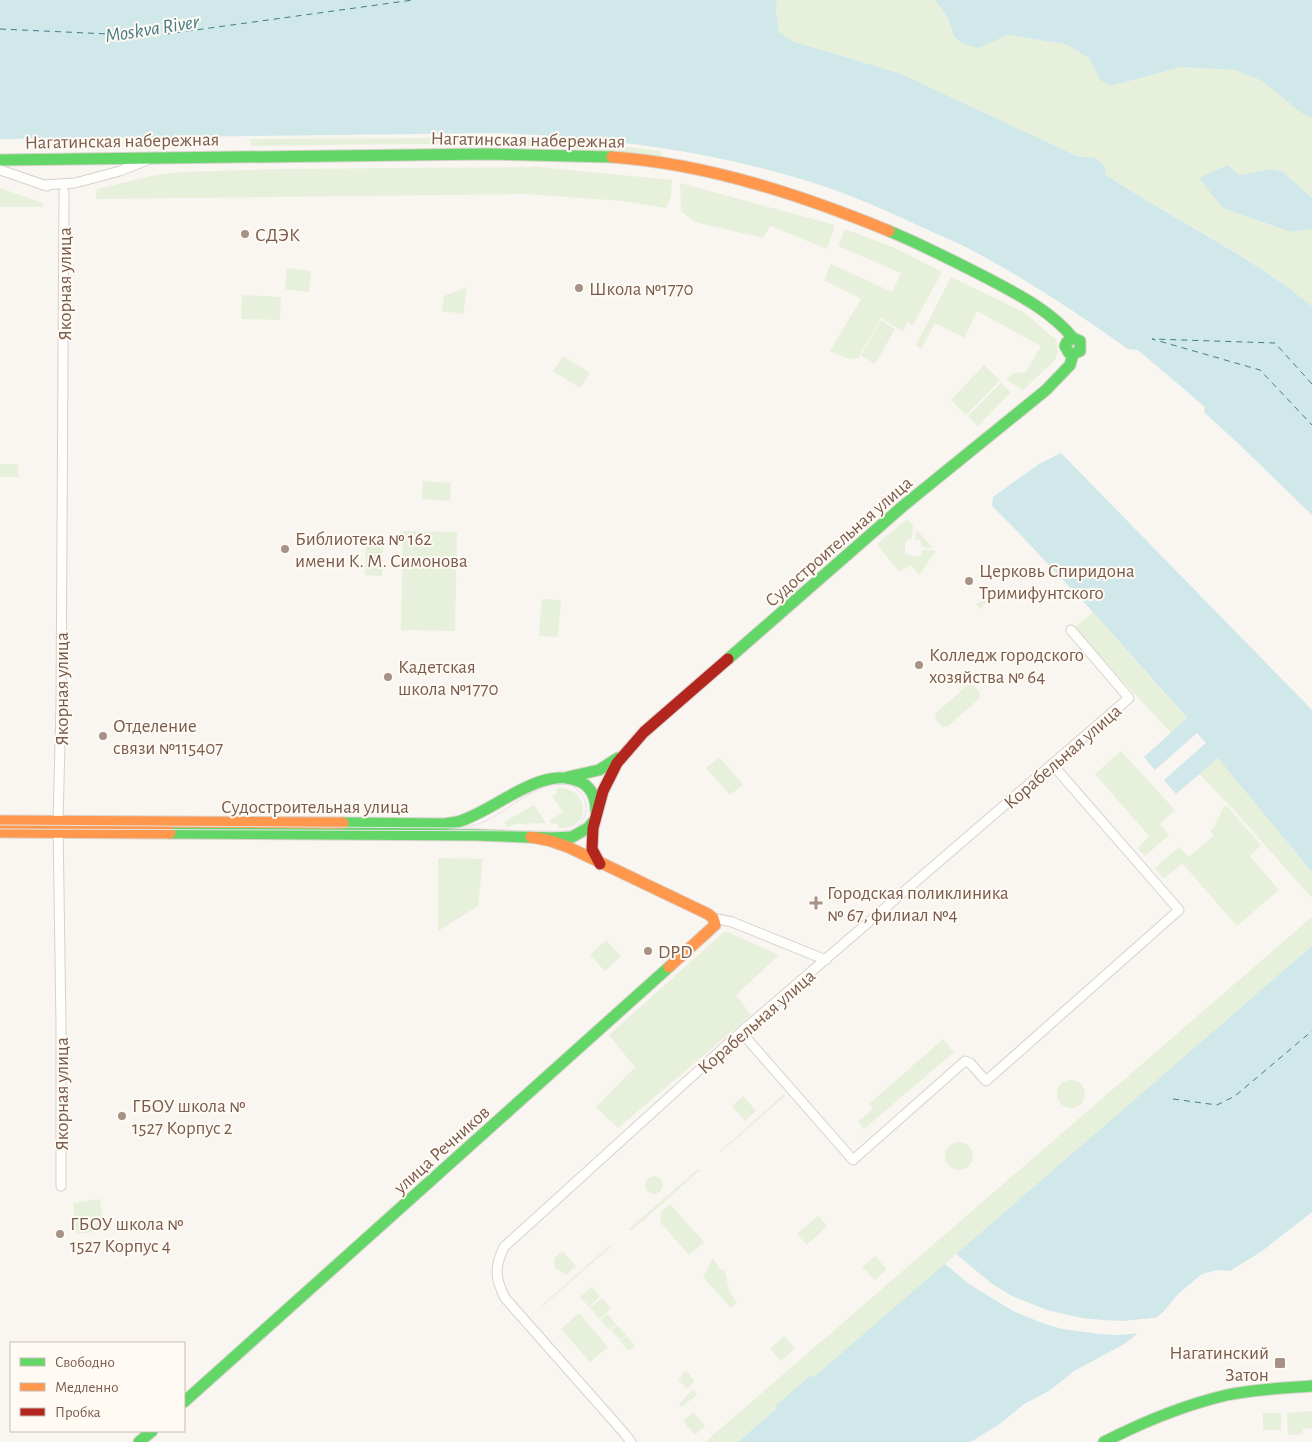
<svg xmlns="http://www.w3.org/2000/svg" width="1312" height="1442" font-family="'Alegreya Sans',sans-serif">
<rect width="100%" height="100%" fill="#f9f5f0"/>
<path fill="#e7f0db" d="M777,0H935L947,16L954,37L979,48L1008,35L1065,44L1089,58L1100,80L1111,86L1181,67L1235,70L1262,81L1303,114L1312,118V198L1283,172L1271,169L1239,175L1228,165L1199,179L1291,232L1312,229V306C1250,255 1172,218 1105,174V166L1096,158L1077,156L899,73L791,41L779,32L776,11Z
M450,138L553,139L662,151L661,157C525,138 388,145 251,146L250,139Z
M540,167L672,180L671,197L666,208L623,201L526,194L96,199L97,189L156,175L182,172L278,169Z
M680,183L835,225L827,249L770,226L763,238L695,222L681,211Z
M0,188L43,203V207H0Z
M845,229L895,248L942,272L913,325L907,322L903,332L881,318L858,358L849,359L830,351L861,299L824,280L831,264L892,292L901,273L838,246Z
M287,268L311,271L309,292L285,289Z
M951,277L1025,313L1056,340L1058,351L1055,360L1023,390L1006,379L1014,373L1026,372L1041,346L977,311L964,338L935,323L921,349L916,345Z
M467,287L463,314L442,311L444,296Z
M242,295L281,297L280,320L241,319Z
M881,320L895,329L875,364L861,355Z
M563,356L590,373L580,388L553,371Z
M984,365L1000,380L966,415L951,400Z
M1001,383L1011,392L978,426L968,416Z
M0,464H18L19,477H0Z
M423,481L451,483L450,501L422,499Z
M907,519L913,526L912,539H908L905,545V554L915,557L921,555L922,550L936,551L919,575L910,565L899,572L877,544Z
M916,529L933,548L922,547L920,540H915Z
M403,531L457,532L455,631L401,630Z
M366,539L383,540L382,576L365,575Z
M992,590L996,594L980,609L976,604L984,600Z
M542,599L561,600L558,637L539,636Z
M1093,612L1187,719L1171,733L1074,628Z
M969,684L973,685L980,693L979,699L948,726L942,727L935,719L936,713Z
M1121,751L1175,810L1160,824L1169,835L1145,856L1138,848L1149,836L1095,774Z
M719,757L743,784L730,795L706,768Z
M1218,757L1312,872V898L1232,808L1199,774Z
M560,788C585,789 592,819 570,827C567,828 562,828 558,828V824L551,823L550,820L563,812L552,796L557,794L556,789Z
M534,805L546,823L516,824L507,827L504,822Z
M1226,805L1261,845L1250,856L1279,890L1237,926L1182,863L1164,879L1155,868L1179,847L1189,857L1214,835L1210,831L1216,826L1215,824L1221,814L1220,812L1223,809L1222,808Z
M438,858L483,859L478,906L438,931Z
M1312,917V946L814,1378L811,1375L776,1406L777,1408L738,1442H705Z
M725,931L779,955L736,995L751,1015L618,1128L596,1107L635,1067L609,1035Z
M606,940L621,956L605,971L590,955Z
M943,1039L954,1052L864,1129L858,1121L873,1109L869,1104Z
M1057 1094a14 14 0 1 1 28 0a14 14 0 1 1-28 0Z
M784,1094L785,1096L721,1152L720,1151Z
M743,1096L756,1111L745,1121L732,1106Z
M945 1156a14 14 0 1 1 28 0a14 14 0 1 1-28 0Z
M698,1169L700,1170L631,1231L629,1229Z
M645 1185a9 9 0 1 1 18 0a9 9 0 1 1-18 0Z
M100,1199L104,1231L77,1234L73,1203Z
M670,1204L704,1242L689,1255L660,1222L661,1212Z
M818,1216L827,1226L807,1245L797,1234Z
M610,1245L612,1246L543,1306L542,1305Z
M562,1251L576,1266L566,1275L555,1268L554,1259Z
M875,1256L887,1269L875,1280L862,1267Z
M713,1258L719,1268L725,1271L729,1291L737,1303L731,1308L703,1277Z
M592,1287L600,1296L589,1307L580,1297Z
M602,1298L611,1309L599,1319L590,1308Z
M579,1313L608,1347L590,1362L561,1329Z
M607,1314L616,1324L609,1330L600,1320Z
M617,1325L626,1335L620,1340L611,1330Z
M627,1336L635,1346L629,1351L620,1341Z
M784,1336L795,1348L781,1361L770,1349Z
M686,1371L695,1381L686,1389L678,1379Z
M693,1389L697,1395L681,1407L679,1404Z
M1312,1411V1428L1303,1429V1434L1288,1435L1287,1413Z
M693,1412L705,1426L695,1435L683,1421Z
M1263,1413H1281V1430H1263Z"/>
<path fill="#d0e8ea" d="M0,0H777L776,11L779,32L791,41L899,73L1077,156L1096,158L1105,166V174C1172,219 1250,255 1312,306V515L1242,447L1204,412L1205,407L1138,350L1128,349C1079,314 1029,281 975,252C957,242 936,234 917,225C875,205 832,187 787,175C692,148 594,137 496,133L0,139Z
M935,0H1312V118L1303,114L1262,81L1235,70L1181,67L1111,86L1100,80L1089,58L1065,44L1008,35L979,48L964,44L954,37L947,16Z
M1228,165L1239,175L1271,169L1283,172L1312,198V229L1291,232L1223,208L1199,178Z
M1061,453L1312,710V872L1218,758L1176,794L1164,780L1206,743L1197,733L1155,770L1144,757L1187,718L1093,612L1015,529L992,506L993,497L1039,464Z
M1312,946V1212L1262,1251L1230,1271L1217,1270L1202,1274L1179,1293L1163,1312L1126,1343L1074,1371L1049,1391L1024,1404L1001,1423L971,1442H738L777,1408L775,1406L811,1375L814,1377Z"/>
<path fill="#f9f5f0" d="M956,1254L991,1283L1010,1295L1047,1310L1082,1318L1103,1320L1123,1321L1161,1317L1142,1333L1116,1335L1099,1334L1062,1329L1042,1323L1013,1311L969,1284L945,1264Z"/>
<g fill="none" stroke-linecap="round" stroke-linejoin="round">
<path stroke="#437c86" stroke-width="1" stroke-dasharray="6 5" stroke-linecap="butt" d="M0,29L152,36L413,0
M1312,384L1275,343L1152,339L1260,370L1312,425
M1173,1099L1217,1105L1235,1096L1312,1031"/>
<defs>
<path id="street" d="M0,170L47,186
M44,185L75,183L120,171L147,160
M713,918L732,922L826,960
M741,1032L853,1160L965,1061L970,1063L986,1081L1179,910L1052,764
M61,1186V1026L58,822L61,704L64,192
M631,1442L625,1434L505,1298C495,1278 494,1268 504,1247L741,1032L1129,698L1071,630"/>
<path id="fast" d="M0,160L488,154L612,157
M889,231C923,245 956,262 989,279C1019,295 1051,311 1073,338
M1073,338L1067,342L1065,346L1069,353L1073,354
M728,659L903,506L1046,390L1070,365L1073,354L1080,351V341L1073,338
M568,777L599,770L618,758
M343,823L445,824L457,822C495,812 539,764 581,782C592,788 596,799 596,811
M170,833L476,835L551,838L572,837L588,828L594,821
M184,1402L669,967
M139,1442L152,1431
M1104,1442C1143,1422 1184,1405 1227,1395C1255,1389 1284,1388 1312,1386"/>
<path id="slow" d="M612,157C708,164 801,195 889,231
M0,821L343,823
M0,832L170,833
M531,837L551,841L568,847L708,914L713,918L715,925L669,967"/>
<path id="jam" d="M600,864L592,849L593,828L603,791L617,763L644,732L728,659"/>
</defs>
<use href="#street" stroke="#d7d1cb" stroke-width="11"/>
<use href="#fast" stroke="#d9d2cb" stroke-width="13"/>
<use href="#slow" stroke="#d9d2cb" stroke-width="13"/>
<use href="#jam" stroke="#d9d2cb" stroke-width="13"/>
<use href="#street" stroke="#fefefd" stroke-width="9"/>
<use href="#fast" stroke="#63d668" stroke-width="11"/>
<use href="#slow" stroke="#ff974d" stroke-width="11"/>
<use href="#jam" stroke="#b3261e" stroke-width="11"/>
<path stroke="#e6e3e7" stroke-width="1" d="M0,825L462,828C471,826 480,824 488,820C510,809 565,759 584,799C590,811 583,826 570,830C564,832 557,831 551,831L0,829"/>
</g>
<g fill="#a69286" stroke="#fffaf3" stroke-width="2">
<circle cx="245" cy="234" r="5"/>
<circle cx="579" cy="288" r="5"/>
<circle cx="285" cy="549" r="5"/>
<circle cx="969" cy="581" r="5"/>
<circle cx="919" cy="665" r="5"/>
<circle cx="388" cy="677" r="5"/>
<circle cx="103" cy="736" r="5"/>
<path d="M813.5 895.5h5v5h5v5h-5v5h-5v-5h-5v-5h5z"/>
<circle cx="648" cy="951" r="5"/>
<circle cx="122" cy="1116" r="5"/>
<circle cx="60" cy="1234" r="5"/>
<rect x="1274" y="1357" width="12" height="12" rx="2.5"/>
</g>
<g text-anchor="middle" stroke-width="4" stroke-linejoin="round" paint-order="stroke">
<g font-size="19" fill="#7a5c4d" stroke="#fffaf3">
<text transform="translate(528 139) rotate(1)" y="7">Нагатинская набережная</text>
<text transform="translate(122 140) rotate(-1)" y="7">Нагатинская набережная</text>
<text transform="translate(64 284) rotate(-90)" y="7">Якорная улица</text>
<text transform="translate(838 541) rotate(-41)" y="7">Судостроительная улица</text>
<text transform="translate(61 689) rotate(-90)" y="7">Якорная улица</text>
<text transform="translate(1062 756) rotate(-41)" y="7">Корабельная улица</text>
<text x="315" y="813">Судостроительная улица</text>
<text transform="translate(756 1021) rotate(-41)" y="7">Корабельная улица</text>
<text transform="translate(61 1094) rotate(-90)" y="7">Якорная улица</text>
<text transform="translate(441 1149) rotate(-42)" y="7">улица Речников</text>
</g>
<g font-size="19" fill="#7a5c4d" stroke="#fffaf3" text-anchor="start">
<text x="255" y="241">СДЭК</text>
<text x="589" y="295">Школа №1770</text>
<text x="295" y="545">Библиотека № 162<tspan x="295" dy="22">имени К. М. Симонова</tspan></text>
<text x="979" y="577">Церковь Спиридона<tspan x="979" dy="22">Тримифунтского</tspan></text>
<text x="929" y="661">Колледж городского<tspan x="929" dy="22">хозяйства № 64</tspan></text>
<text x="398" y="673">Кадетская<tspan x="398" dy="22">школа №1770</tspan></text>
<text x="113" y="732">Отделение<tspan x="113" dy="22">связи №115407</tspan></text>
<text x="827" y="899">Городская поликлиника<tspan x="827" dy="22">№ 67, филиал №4</tspan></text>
<text x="658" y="958">DPD</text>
<text x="132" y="1112">ГБОУ школа №<tspan x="132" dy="22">1527 Корпус 2</tspan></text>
<text x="70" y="1230">ГБОУ школа №<tspan x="70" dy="22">1527 Корпус 4</tspan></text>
<text x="1269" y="1359" text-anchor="end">Нагатинский<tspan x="1269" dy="22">Затон</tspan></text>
</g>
<g font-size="20" font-style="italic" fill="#437c86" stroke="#fffaf3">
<text transform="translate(152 28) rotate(-9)" y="7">Moskva River</text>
</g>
</g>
<rect x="10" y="1342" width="175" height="90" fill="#fffaf3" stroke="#cabbb1"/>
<rect x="20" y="1358" width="25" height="8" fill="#63d668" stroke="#cabbb1"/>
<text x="55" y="1367" font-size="15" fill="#7a5c4d">Свободно</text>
<rect x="20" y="1383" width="25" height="8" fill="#ff974d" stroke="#cabbb1"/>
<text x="55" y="1392" font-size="15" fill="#7a5c4d">Медленно</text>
<rect x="20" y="1408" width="25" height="8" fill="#b3261e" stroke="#cabbb1"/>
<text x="55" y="1417" font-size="15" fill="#7a5c4d">Пробка</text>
</svg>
